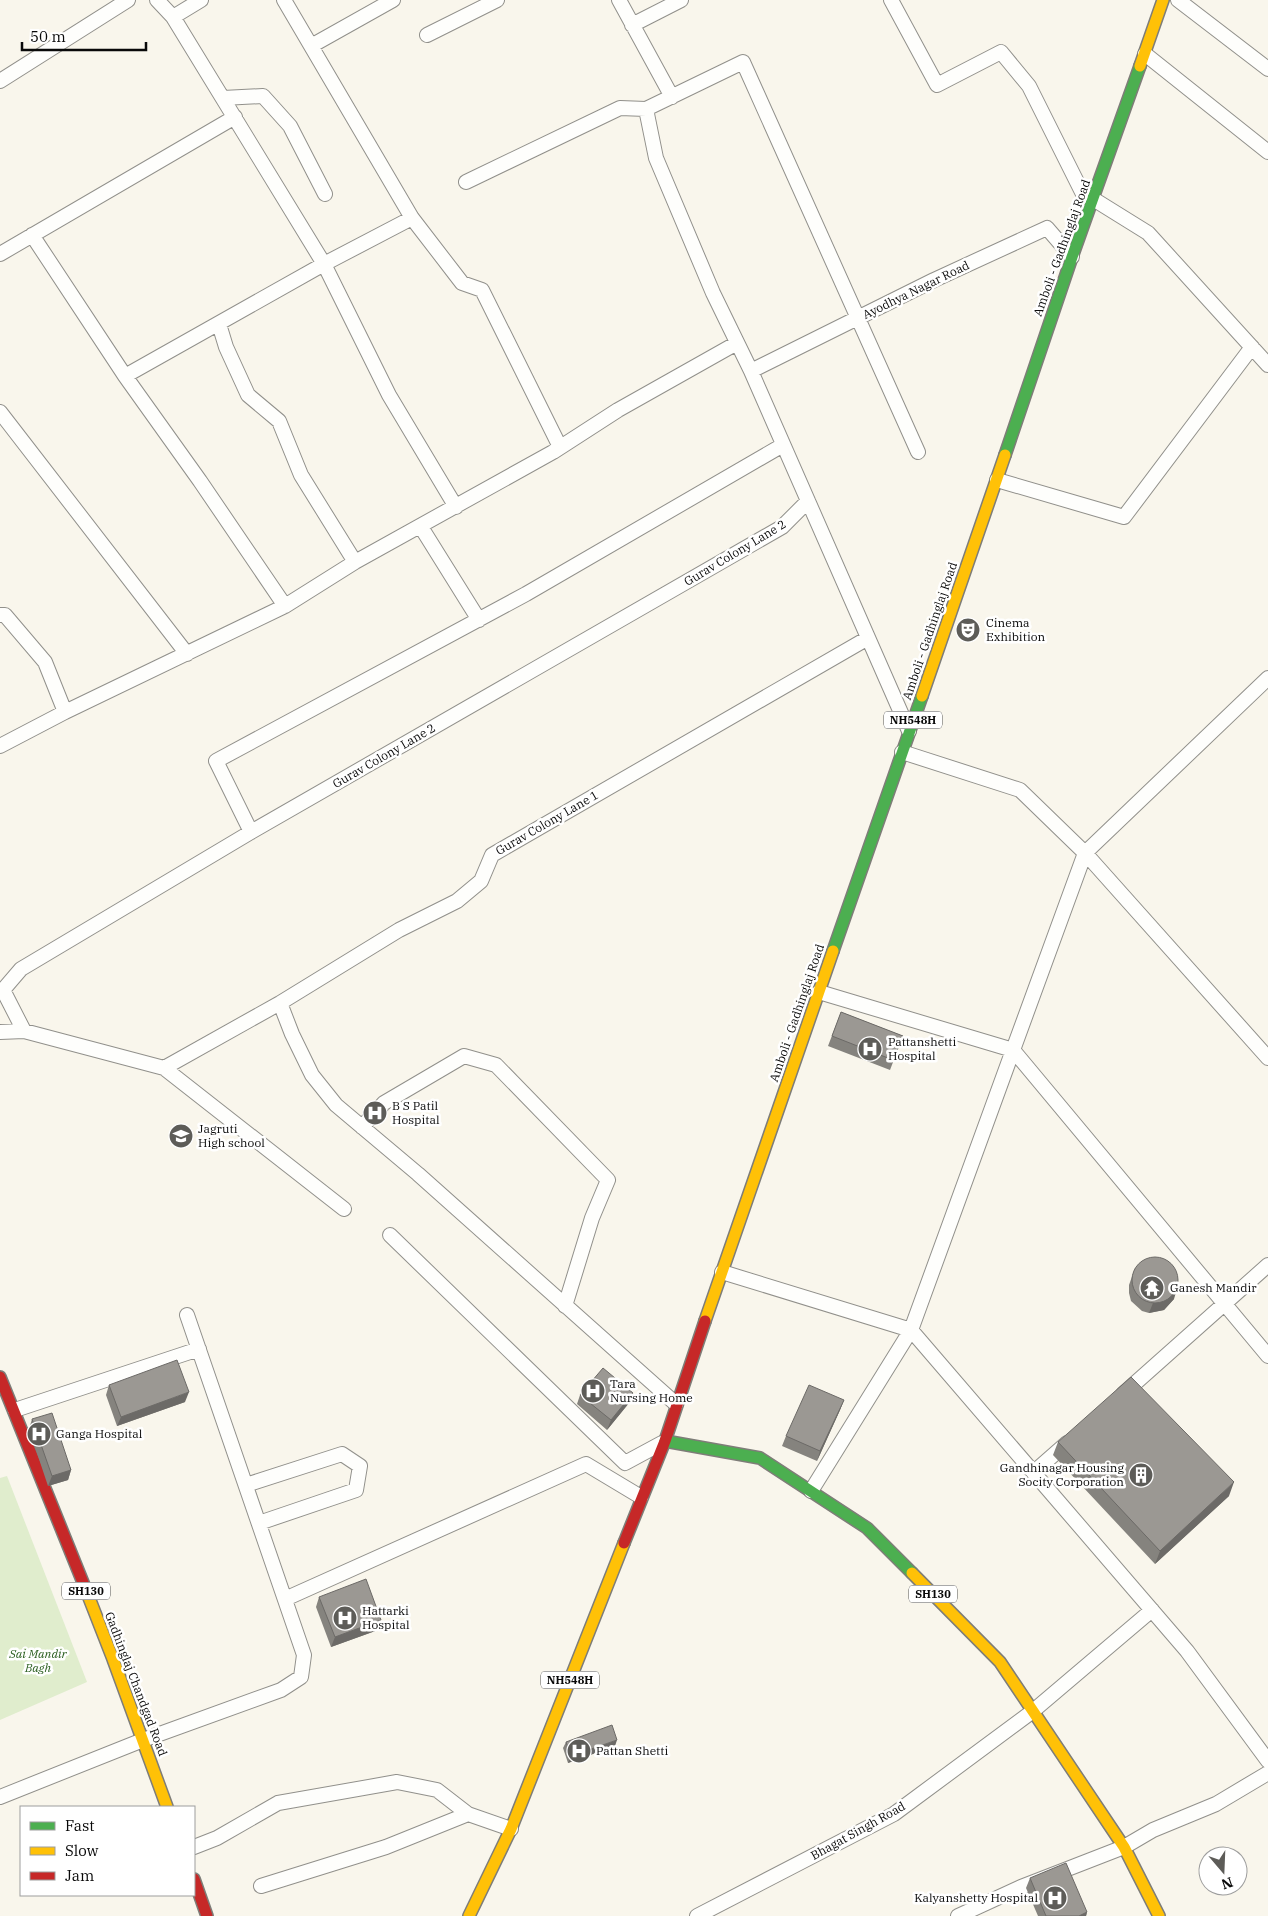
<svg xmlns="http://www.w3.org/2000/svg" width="1268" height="1916" font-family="'IBM Plex Serif',serif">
<rect width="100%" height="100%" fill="#f9f6ec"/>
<path fill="#e0edcd" d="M7,1476L87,1682L0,1720V1478Z"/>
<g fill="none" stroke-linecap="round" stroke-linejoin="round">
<defs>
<path id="street" d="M157,0L173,17L324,264L389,395L456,507
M284,0L412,218L462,283L482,290L560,447
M619,0L672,97
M891,0L937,85L1001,52L1029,86L1082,192L1148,233L1268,365
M1178,0L1268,69
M173,17L201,0
M632,25L681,0
M427,35L497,0
M311,46L393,0
M1145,54L1268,152
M0,81L128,0
M223,98L263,96L290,126L325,194
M466,182L620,108L646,109
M32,235L125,376L200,481L285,606
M0,254L235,117
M219,324L226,347L248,395L279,421L301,475L355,562
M751,371L934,280L1047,228L1072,257
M125,376L324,264L412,218
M0,412L187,654
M997,480L1124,517L1252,347
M421,527L479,620
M0,615H5L45,662L65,712
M909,731L751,371L713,293L656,158L646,109L743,62L918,452
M0,746L65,712L285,606L355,562L553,452L618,410L737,343
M902,752L1020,790L1085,853L1268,1058
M251,832L216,761L526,594L783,445
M819,992L1013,1050L1085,853L1268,678
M280,1003L292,1034L312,1075L336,1105L418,1174L676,1404
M24,1031L3,990L21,969L251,832L782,527L808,501
M0,1032L24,1031L164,1068L344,1209
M1013,1050L1268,1356
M164,1068L280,1003L399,930L457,901L481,881L492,855L868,638
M362,1127L384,1103L464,1056L496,1065L608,1180L592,1218L565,1306
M390,1235L625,1463L662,1443
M722,1272L911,1330L1187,1651L1268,1761
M1123,1394L1268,1265
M15,1410L199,1349
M1034,1472L1067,1443
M246,1485L342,1454L360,1466L356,1490L259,1523
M811,1491L911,1330L1013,1050
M285,1599L586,1464L641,1497
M0,1797L143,1740L281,1690L301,1677L304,1655L187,1315
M194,1847L217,1838L278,1803L397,1782L437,1790L468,1814L511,1829
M261,1886L386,1847L468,1814
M697,1916L894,1814L1033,1711L1152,1610
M958,1916L1021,1887L1124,1847L1153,1830L1216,1804L1268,1773"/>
<path id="fast" d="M1005,455L1072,257L1140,66
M833,951L922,696
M665,1441L760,1458L867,1528L912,1573"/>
<path id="slow" d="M1140,66L1163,0
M922,696L1005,455
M705,1321L833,951
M912,1573L1000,1662L1124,1847L1159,1916
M86,1590L113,1659L167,1807
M469,1916L511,1829L624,1543"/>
<path id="jam" d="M0,1377L86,1590
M624,1543L665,1441L705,1321
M194,1879L207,1916"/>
</defs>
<use href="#street" stroke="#91908b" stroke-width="16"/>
<use href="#fast" stroke="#7e7d78" stroke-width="14"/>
<use href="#slow" stroke="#7e7d78" stroke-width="14"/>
<use href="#jam" stroke="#7e7d78" stroke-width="14"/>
<use href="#street" stroke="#fefefc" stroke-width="14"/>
<use href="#fast" stroke="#4caf50" stroke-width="11"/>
<use href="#slow" stroke="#ffc107" stroke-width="11"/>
<use href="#jam" stroke="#c62828" stroke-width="11"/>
</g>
<path fill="#85837e" d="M841,1012L903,1036L890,1070L828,1046Z
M1135,1268L1174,1299L1164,1310L1149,1313L1142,1311L1131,1301L1129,1293V1285Z
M109,1385L185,1402L117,1426L106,1395Z
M580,1395L629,1403L607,1430L577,1404Z
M844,1400L840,1410L817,1461L782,1446L786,1436Z
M32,1419L71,1470L68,1480L48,1486L29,1429Z
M1058,1442L1229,1496L1155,1564L1053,1455Z
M319,1597L378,1630L331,1647L316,1607Z
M566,1742L615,1746L568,1763L563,1748Z
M1030,1878L1087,1912L1086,1916H1038L1026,1888Z"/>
<path fill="#6c6a67" d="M1177,1289L1174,1299L1164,1310L1149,1313L1153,1303Z
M189,1392L185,1402L117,1426L121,1417Z
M633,1393L629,1403L607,1430L611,1420Z
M844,1400L840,1410L817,1461L820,1451Z
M71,1470L68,1480L48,1486L52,1476Z
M1234,1482L1229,1496L1155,1564L1160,1551Z
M381,1620L378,1630L331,1647L335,1637Z
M617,1740L615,1746L568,1763L571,1756Z
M1087,1912L1086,1916H1079Z"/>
<path fill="#9b9893" stroke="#6c6a67" d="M841,1012L903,1036L893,1060L832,1036Z
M1132 1280a23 23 0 1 1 46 0a23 23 0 1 1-46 0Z
M177,1360L189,1392L121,1417L109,1385Z
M603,1368L633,1393L611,1420L580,1395Z
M1131,1377L1234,1482L1160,1551L1058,1442Z
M809,1385L844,1400L820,1451L786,1436Z
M52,1413L71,1470L52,1476L32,1419Z
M366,1579L381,1620L335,1637L319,1597Z
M612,1725L617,1740L571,1756L566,1742Z
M1066,1863L1087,1912L1079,1916H1046L1030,1878Z"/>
<defs>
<symbol id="theatre-disc" viewBox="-11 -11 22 22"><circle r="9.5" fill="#5d5c58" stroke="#fff"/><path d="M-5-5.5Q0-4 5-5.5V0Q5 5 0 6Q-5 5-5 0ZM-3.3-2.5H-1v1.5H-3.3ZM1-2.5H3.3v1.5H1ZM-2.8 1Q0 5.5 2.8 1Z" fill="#fff"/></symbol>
<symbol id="hospital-disc" viewBox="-11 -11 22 22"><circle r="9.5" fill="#5d5c58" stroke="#fff"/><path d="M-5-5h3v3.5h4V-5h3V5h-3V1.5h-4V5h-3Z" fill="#fff"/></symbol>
<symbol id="university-disc" viewBox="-11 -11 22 22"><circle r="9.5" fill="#5d5c58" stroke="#fff"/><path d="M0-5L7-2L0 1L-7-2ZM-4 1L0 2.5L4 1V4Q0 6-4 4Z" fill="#fff"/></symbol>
<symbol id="temple-disc" viewBox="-11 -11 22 22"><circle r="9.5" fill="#5d5c58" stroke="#fff"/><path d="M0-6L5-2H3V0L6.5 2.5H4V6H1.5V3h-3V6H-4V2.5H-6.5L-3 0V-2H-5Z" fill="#fff"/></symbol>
<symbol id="building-disc" viewBox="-11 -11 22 22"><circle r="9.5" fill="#5d5c58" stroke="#fff"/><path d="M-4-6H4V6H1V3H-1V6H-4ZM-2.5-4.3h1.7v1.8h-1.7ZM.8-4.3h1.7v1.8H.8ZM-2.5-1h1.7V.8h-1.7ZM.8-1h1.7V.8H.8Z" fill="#fff"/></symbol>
</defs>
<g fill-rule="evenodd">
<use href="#theatre-disc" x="954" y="616" width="28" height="28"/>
<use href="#hospital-disc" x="856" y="1035" width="28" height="28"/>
<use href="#hospital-disc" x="361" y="1099" width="28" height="28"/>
<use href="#university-disc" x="167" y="1122" width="28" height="28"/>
<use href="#temple-disc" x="1138" y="1274" width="28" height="28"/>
<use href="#hospital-disc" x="579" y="1377" width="28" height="28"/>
<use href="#hospital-disc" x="25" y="1420" width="28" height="28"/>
<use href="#building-disc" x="1127" y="1461" width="28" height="28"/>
<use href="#hospital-disc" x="331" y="1604" width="28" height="28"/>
<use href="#hospital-disc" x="565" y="1737" width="28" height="28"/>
<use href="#hospital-disc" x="1041" y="1884" width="28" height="28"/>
</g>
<g text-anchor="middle" stroke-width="5" stroke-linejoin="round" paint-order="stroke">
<g fill="#fff" stroke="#535353" stroke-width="1">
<rect x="884" y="711.5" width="58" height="17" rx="4"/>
<rect x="62" y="1582.5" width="48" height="17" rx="4"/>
<rect x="909" y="1585.5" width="48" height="17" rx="4"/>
<rect x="541" y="1671.5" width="58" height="17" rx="4"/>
</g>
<g font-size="11" font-weight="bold" fill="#090909">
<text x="913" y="724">NH548H</text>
<text x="86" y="1595">SH130</text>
<text x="933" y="1598">SH130</text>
<text x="570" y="1684">NH548H</text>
</g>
<g font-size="12" fill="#090909" stroke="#fff">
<text transform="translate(1062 248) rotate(-70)" y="4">Amboli - Gadhinglaj Road</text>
<text transform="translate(916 290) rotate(-26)" y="4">Ayodhya Nagar Road</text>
<text transform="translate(735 553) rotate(-31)" y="4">Gurav Colony Lane 2</text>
<text transform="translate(930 631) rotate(-71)" y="4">Amboli - Gadhinglaj Road</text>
<text transform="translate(384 756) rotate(-30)" y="4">Gurav Colony Lane 2</text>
<text transform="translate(547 823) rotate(-30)" y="4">Gurav Colony Lane 1</text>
<text transform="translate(797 1013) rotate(-71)" y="4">Amboli - Gadhinglaj Road</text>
<text transform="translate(136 1684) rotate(69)" y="4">Gadhinglaj Chandgad Road</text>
<text transform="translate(858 1831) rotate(-29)" y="4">Bhagat Singh Road</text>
</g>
<g font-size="12" fill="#090909" stroke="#fff" text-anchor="start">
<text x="986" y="627">Cinema<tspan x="986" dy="14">Exhibition</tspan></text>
<text x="888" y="1046">Pattanshetti<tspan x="888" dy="14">Hospital</tspan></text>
<text x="392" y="1110">B S Patil<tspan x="392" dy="14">Hospital</tspan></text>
<text x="198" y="1133">Jagruti<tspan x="198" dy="14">High school</tspan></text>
<text x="1170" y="1292">Ganesh Mandir</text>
<text x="610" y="1388">Tara<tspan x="610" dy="14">Nursing Home</tspan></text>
<text x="56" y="1438">Ganga Hospital</text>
<text x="1124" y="1472" text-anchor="end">Gandhinagar Housing<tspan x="1124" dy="14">Socity Corporation</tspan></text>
<text x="362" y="1615">Hattarki<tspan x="362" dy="14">Hospital</tspan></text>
<text x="596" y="1755">Pattan Shetti</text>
<text x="1038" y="1902" text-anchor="end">Kalyanshetty Hospital</text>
</g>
<g font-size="12" font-style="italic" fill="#295d1e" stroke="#fff">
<text x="38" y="1658">Sai Mandir<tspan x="38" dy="14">Bagh</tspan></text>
</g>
</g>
<rect x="20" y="1806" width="175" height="90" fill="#ffffff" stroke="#9d9d9d"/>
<rect x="30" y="1822" width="25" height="8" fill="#4caf50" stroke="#9d9d9d"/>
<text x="65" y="1831" font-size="15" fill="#090909">Fast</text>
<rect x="30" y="1847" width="25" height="8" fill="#ffc107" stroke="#9d9d9d"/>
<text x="65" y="1856" font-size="15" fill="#090909">Slow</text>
<rect x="30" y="1872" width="25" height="8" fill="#c62828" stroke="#9d9d9d"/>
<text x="65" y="1881" font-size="15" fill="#090909">Jam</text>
<g transform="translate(1223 1871) rotate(161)"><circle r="24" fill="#ffffff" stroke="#9d9d9d"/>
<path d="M0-4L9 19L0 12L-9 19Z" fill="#5d5c58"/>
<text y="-8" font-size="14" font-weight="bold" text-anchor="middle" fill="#090909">N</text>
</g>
<path d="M22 42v8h124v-8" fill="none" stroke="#090909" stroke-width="2.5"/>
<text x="30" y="42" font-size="15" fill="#090909" stroke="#ffffff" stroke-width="4" paint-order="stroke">50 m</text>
</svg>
